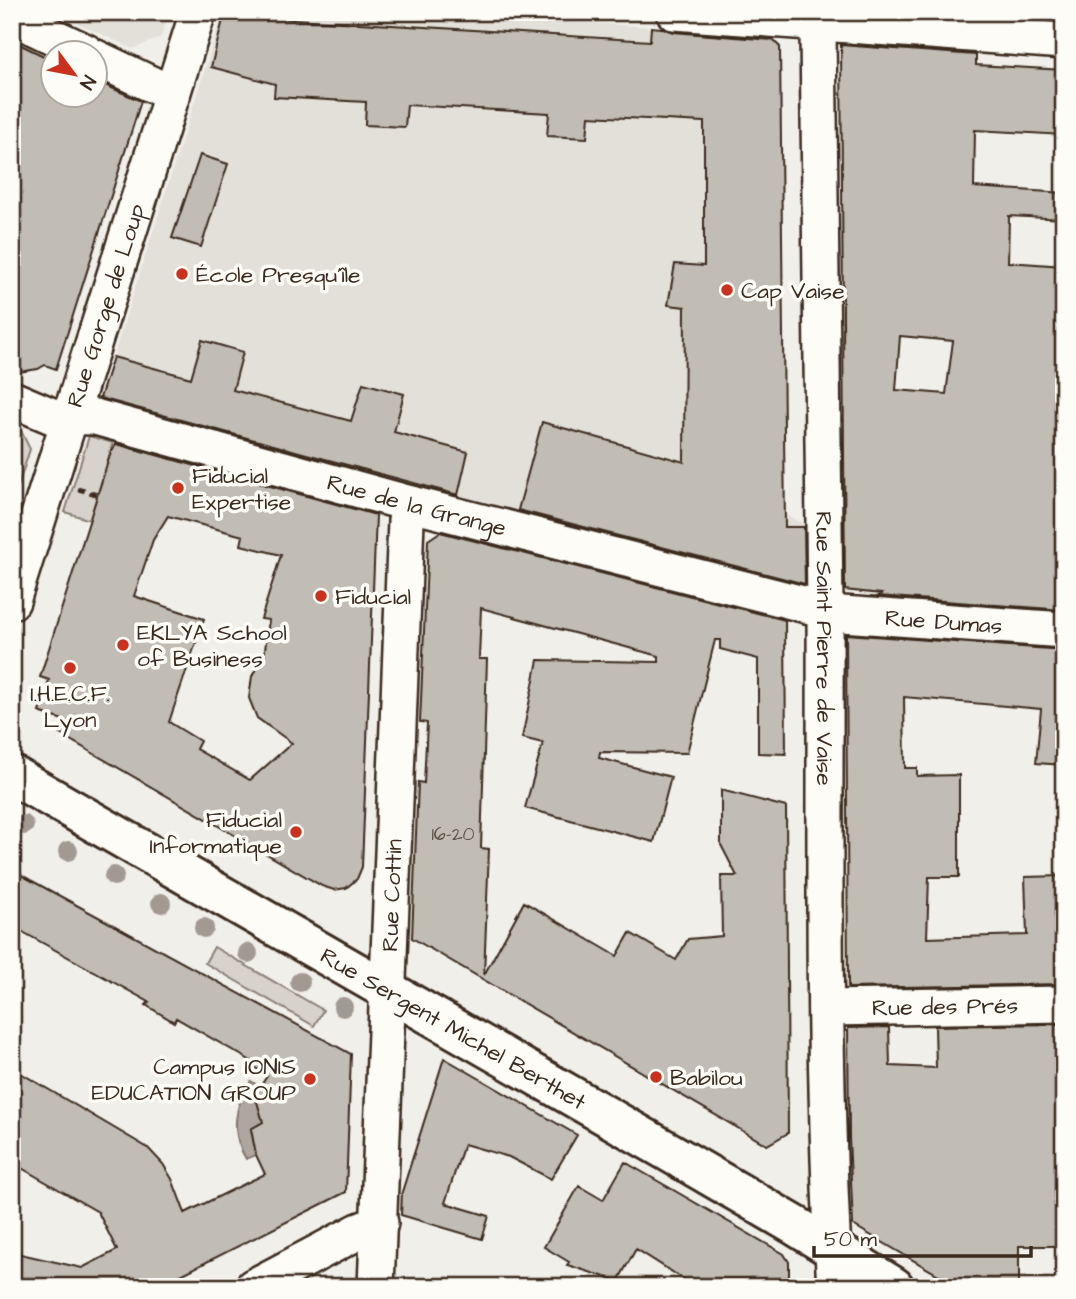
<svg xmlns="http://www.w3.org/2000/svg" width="1076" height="1299" font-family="'Architects Daughter',sans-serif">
<rect width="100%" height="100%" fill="#f1efea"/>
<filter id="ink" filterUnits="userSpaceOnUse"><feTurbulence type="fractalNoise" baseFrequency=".0143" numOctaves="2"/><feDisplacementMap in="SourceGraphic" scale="14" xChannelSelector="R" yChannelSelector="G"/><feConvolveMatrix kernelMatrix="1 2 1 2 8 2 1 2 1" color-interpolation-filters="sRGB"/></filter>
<g filter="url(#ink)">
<path fill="#e3e0da" d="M54,12H169L161,37L133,49Z
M223,12H412L769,34L780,47L785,515L811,527V580L799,589L98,404Z"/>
<path fill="#d7d2cc" stroke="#897e75" stroke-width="2" d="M16,426L20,429L30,449L12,505V447L19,434L13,431Z
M89,436L113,443L90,520L65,512Z
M214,947L323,1010L314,1026L205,963Z"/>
<path fill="#aea69f" stroke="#80746b" stroke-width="2" d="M251,1081L260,1087L263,1122L251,1129L256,1155L246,1159C230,1133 234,1105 251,1081Z"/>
<path fill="#c1bcb4" stroke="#3b2a1e" stroke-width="2" fill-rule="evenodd" d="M225,12H263L262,17L650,41L651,27L662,28L673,32L773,40L780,47L785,527H804L805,584L518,510L542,422L684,462L685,307L668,305L675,264L704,266V122L589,116L587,138L547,136L549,113L407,105L405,127L365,125L366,102L274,97L275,84L211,67Z
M19,44L52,60V94H94V80L141,101L56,369L45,365L38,369L12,373V64Z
M841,45L976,55V65L1064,70V135L975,130L974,187L1064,193V219L1009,216L1008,262L1064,266V610L878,596L881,594L845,590ZM900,336L953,341L946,394L896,390Z
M200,155L228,164L201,247L172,238Z
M202,340L243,352L233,390L351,421L363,383L404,394L394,432L468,452L458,495L100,398L113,357L191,378Z
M116,444L376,515L362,867L357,879L346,888L334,890L322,886L60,734L69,722L39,712L49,680L40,677L111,452ZM168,516L243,536L241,545L281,555L261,619L269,620L264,657L252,676L249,698L257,718L292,743L250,780L196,749L200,741L169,722L204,619L134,596L153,540Z
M440,532L785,620L786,754L758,753V659L720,649V640H715L687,753L600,752L599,758L671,777L654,842L525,808L543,743L522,738L538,660L659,662V656L481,608L479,659H487L481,848L489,849L484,975L524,902L617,956L630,933L676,960L688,939L722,936L721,876H737L721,845V790L786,807L788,1133L767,1145L412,938L418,782L424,783L427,723L420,722L428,540Z
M846,634L1064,650V765L1036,763L1041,709L904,697L905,768H917V776L959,775V877H929L927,938L1027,935L1025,877L1064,876V984L848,988Z
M12,870L351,1054L346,1192L157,1287H12V1252L82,1268L117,1250L98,1212L18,1166V1139L12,1136V1068L148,1148L163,1164L172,1179L185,1213L265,1174L256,1155L251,1129L263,1122L255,1095L267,1076L251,1065L253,1062L176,1018L174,1022L146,1005L149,1002L12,926Z
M1064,1024V1246H1019V1287H959L853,1225L849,1138L848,1028L889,1027L890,1066L936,1068L935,1026Z
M444,1058L577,1135L551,1179L509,1157L464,1144L445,1203L489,1216L482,1239L401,1215L402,1192Z
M625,1162L784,1254L789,1262V1287H696L636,1249L618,1281L567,1265L569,1262L544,1247L579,1186L603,1200Z"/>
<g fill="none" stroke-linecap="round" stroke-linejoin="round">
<defs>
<g id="minor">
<path d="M674,12L1064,41"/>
<path id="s1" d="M814,12L818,32C820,223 824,414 825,606C826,832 821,1060 835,1287"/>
<path d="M12,17L86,52"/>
<path d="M94,57L172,94"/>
<path id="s2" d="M12,399L52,416L95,417L411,504L842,614L1064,630"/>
<path id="s3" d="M12,601L198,12"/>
<path id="s4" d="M826,1008L1064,1004"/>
<path d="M253,1287L359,1231L380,1223"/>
<path id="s5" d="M376,1287L406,521L411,504"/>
</g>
<g id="major">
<path id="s6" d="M12,775L664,1149L796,1226L894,1287"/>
</g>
</defs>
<use href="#minor" stroke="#3b2a1e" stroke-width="40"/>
<use href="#major" stroke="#3b2a1e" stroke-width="44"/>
<path stroke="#3b2a1e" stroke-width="4.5" stroke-dasharray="7 5" stroke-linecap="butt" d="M78,489L98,495"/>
<use href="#minor" stroke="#fdfcf7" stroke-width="35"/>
<use href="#major" stroke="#fdfcf7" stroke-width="38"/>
</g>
<g fill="#a29a92">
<circle cx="24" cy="825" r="10"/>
<circle cx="68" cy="851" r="10"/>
<circle cx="114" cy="876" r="10"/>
<circle cx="161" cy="903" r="10"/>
<circle cx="204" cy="928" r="10"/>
<circle cx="248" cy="953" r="10"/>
<circle cx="300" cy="982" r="10"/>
<circle cx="343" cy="1007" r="10"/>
</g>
</g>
<g fill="#c8321e" stroke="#fdfcf7" stroke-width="2.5">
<circle cx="182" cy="274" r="7"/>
<circle cx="727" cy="290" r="7"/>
<circle cx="178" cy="488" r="7"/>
<circle cx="321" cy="596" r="7"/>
<circle cx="123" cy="645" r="7"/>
<circle cx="70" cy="668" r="7"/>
<circle cx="296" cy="832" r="7"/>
<circle cx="656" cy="1077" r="7"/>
<circle cx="310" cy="1079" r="7"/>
</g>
<g text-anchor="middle" stroke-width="7" stroke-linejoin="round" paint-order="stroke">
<g font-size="19" fill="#5c4e44">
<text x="453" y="840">16-20</text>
</g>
<g font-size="23" fill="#3b2a1e" stroke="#fdfcf7" text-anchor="start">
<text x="196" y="282">École Presqu'île</text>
<text x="741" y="298">Cap Vaise</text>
<text x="192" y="483">Fiducial<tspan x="192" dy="26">Expertise</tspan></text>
<text x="335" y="604">Fiducial</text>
<text x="137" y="640">EKLYA School<tspan x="137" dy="26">of Business</tspan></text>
<text x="70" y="701" text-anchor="middle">I.H.E.C.F.<tspan x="70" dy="26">Lyon</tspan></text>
<text x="282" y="827" text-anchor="end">Fiducial<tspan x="282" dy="26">Informatique</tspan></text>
<text x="296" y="1074" text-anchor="end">Campus IONIS<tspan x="296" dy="26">EDUCATION GROUP</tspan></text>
<text x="670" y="1085">Babilou</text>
</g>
<g font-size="23" fill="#3b2a1e" stroke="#fdfcf7">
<text dy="8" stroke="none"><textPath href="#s3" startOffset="310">Rue Gorge de Loup</textPath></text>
<text dy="8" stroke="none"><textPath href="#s2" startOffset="420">Rue de la Grange</textPath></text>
<text dy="8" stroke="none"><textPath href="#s2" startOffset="961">Rue Dumas</textPath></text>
<text dy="8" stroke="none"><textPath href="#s1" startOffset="637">Rue Saint Pierre de Vaise</textPath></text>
<text dy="8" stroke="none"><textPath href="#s5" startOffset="392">Rue Cottin</textPath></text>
<text dy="8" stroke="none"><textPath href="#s4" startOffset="119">Rue des Prés</textPath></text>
<text dy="8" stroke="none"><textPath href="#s6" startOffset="509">Rue Sergent Michel Berthet</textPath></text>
</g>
</g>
<rect width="1076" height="1299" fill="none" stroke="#fdfcf7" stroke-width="42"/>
<rect x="21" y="21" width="1034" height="1257" fill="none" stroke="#3b2a1e" stroke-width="2.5" filter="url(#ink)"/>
<g transform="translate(74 74) rotate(122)"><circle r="33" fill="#fdfcf7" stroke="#afa8a0" stroke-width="2"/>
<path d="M0-5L12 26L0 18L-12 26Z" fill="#c8321e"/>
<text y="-10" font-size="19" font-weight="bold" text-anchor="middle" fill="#3b2a1e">N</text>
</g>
<path d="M814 1246v10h217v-10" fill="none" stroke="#3b2a1e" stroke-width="3.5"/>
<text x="824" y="1246" font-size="21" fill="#3b2a1e" stroke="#fdfcf7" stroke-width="5" paint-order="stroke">50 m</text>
</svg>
